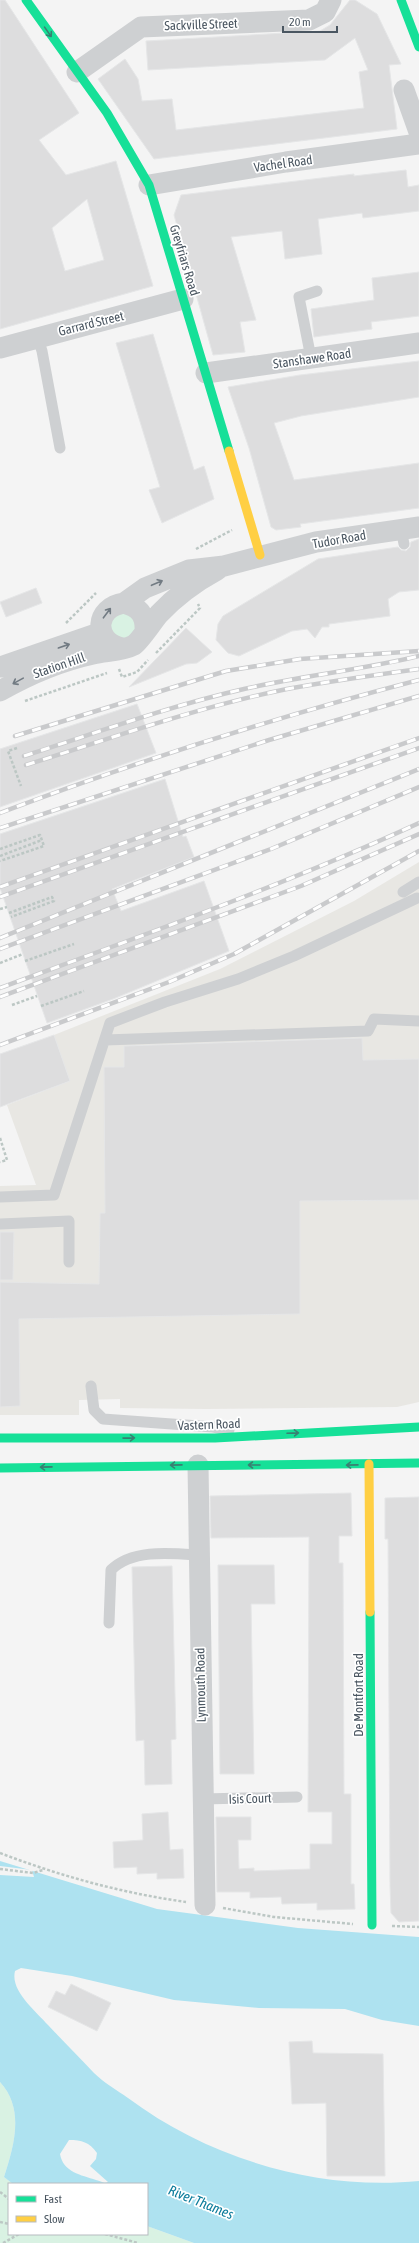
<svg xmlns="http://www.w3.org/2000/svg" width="419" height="2243" font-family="'Asap Condensed',sans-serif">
<rect width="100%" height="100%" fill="#f4f4f4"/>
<path fill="#e8e7e3" d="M419,862V1402L397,1407L206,1409L120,1408V1399L79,1400V1415H0V1186L36,1185L7,1105L70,1081L54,1035L220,969L354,901Z"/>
<path fill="#d9f2e3" d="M115,613H131L138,628L126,640L111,634V617Z
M0,2082C25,2109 14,2146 4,2177L13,2184H9V2234H147V2226L194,2243H0Z"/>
<path fill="#aee2f0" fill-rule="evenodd" d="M0,1861L157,1909L298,1928L419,1937V2026L382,2020L345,2009L259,2008L174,2000L72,1976L21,1968L15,1971C10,1991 36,2011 48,2025C63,2041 79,2057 94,2073C104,2083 117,2090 128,2098C210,2159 317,2191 419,2181V2243H194L147,2226V2184H13L4,2177C14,2146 25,2109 0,2082ZM69,2140C82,2140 89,2142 97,2153L96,2159L90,2166L108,2182C103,2184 101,2181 96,2180C81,2175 63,2172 60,2154Z"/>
<path fill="#f4f4f4" d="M0,1866L32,1870L34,1877L0,1875Z"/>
<path fill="#ddddde" stroke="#e5e6e7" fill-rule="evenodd" d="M0,0H5L79,113L39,140L66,175L116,161L153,286L0,329ZM87,199L104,260L65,271L52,228Z
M350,0H355L377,14L401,64L389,65L397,129L154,159L98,79L125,59L138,79L142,101L172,99L176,130L364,108L359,72L368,70L355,38L325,60L148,70L146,41L320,31L330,25Z
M406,170L408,187L419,185V211L363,218L362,213L318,219L322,254L285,259L282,231L231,237L256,320L240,322L245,352L213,355L174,215L181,195L354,174V176Z
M419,272V316L371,322L372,329L314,337L311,309L374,300L372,278Z
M153,334L194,470L204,466L214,499L162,523L149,490L160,487L116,343Z
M419,361V397L301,416L274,423L294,480L419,463V508L300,524L301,527L276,530L271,527L249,448L228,387L300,375Z
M419,539V590L399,592L388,599L390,616L329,624V627H322L315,638L307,629L292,631L239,656L228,653L216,640L218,624L223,616L318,559L398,547L401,550L406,551L410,547L411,542Z
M36,588L42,603L6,617L0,602Z
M186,628L212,652L197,663L186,664L129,687Z
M137,704L156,753L0,807V749Z
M165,779L183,837L186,836L194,857L112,889L121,911L204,881L229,951L113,999L47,1023L0,888V834Z
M54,1035L70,1081L0,1107V1054Z
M362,1038L363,1060L419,1059V1200L300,1201V1314L19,1319L20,1406L0,1407V1282L99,1284L100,1213H105L104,1067H124V1046Z
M0,1232H14L13,1280H0Z
M351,1493L352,1536H339V1563H343L344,1794H351V1884H354L355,1909L317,1910V1903L282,1904L281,1897L250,1898V1892H217L216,1817H251V1840H238L239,1869L254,1868V1871L310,1869V1844H332V1812H308L309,1537L211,1538L210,1496Z
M419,1497V1921L399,1922L391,1913L390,1885L388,1539H385V1498Z
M218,1565H274L275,1604H251L254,1774H220Z
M172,1566L176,1739L171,1740L172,1784L145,1785L144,1740L136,1741L132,1567Z
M168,1812L170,1850L183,1849L184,1878L157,1879V1873L137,1874V1867L114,1868L113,1842L143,1840L142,1814Z
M71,1984L111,2003L97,2031L48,2007L56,1991L65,1995Z
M312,2041L313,2053L383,2054L385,2176H327L326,2103L292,2104L289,2042Z"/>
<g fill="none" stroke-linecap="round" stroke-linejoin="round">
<path stroke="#bcc7c4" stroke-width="2.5" stroke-dasharray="3 2" stroke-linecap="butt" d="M196,549L232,530
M66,623L96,593
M156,653L200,608L198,604
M119,669L122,677L137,672L148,660
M25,701L107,673
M17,748L8,751L21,786
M0,849L40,835L44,846L0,861
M0,856L42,840
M0,909L7,907
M9,913L52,897L54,901L11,917
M25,961L74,944
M0,963L23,954
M12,1005L37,996
M41,1006L84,991
M0,1138L7,1160L0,1162
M0,1853C60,1876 122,1893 186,1902
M0,1869L33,1873L43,1870
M223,1908L274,1917L353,1924
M392,1926L419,1927
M0,2192L9,2199
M0,2222L9,2224
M105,2234L138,2243
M3,2243L19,2234"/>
<path stroke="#ced0d2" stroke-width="11" d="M37,336L42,351L60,448
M311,358L299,297L317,291
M401,529L404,544
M403,892L419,882
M105,1040L368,1031L374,1019L419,1021
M0,1197L54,1195L110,1023L165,1002L238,979L294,956L417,898
M0,1224L69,1221V1262
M91,1386L94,1410L103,1419L213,1427L229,1430
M109,1623L111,1570C132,1549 170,1553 198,1555
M202,1799L297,1797"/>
<path stroke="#ced0d2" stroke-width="21" d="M77,72L141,27L309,20L325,12L331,0
M404,90L419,132
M149,185L286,162L419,144
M0,348L183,299
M206,373L419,343
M124,603L145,588L189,570L224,566L316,542L419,527
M122,648C92,641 95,607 124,603C139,607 146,615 145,631
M0,667L102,632
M0,691C28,675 61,661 93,654C106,651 123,651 134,645C140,641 153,621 159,614C176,596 195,582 217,570
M198,1465L205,1905"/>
<path stroke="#16e098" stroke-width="9" d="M26,0L107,113L149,185L229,451
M401,0L419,47
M0,1438H215L419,1427
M0,1468L419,1463
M370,1612L372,1925"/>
<path stroke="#ffcf43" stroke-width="9" d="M229,451L260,555
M369,1464L370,1612"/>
<defs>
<path id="rail" d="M15,736L226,671L300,659L419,651
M24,756C96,733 169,706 244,689C302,676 361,670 419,656
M26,765C112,738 198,707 287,689C331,681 375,675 419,669
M0,813C137,761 277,717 419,680
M0,828L269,740L419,696
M0,887L419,738
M0,897L419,748
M0,938L419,769
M0,949L271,849L419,787
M0,988C141,936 282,886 419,823
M0,997L301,886L419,834
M0,1045L169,982L234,954L419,851"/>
</defs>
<use href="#rail" stroke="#c9cacc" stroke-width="4.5"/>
<use href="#rail" stroke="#fff" stroke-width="3" stroke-dasharray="9" stroke-linecap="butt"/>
</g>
<defs><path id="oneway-shaft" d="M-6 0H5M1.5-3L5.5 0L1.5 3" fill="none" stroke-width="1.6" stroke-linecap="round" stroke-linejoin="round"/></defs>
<g stroke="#3a7f72">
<use href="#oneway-shaft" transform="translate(48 32) rotate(55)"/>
<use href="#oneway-shaft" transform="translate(293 1433) rotate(-2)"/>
<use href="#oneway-shaft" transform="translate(129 1438) rotate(-1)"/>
<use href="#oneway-shaft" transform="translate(176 1465) rotate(179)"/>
<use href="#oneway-shaft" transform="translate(254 1465) rotate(-180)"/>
<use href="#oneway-shaft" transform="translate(352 1465) rotate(179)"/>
<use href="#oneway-shaft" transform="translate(46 1467) rotate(179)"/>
</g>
<g stroke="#727b83">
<use href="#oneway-shaft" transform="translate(157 583) rotate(-23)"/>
<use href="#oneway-shaft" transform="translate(107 613) rotate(-53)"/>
<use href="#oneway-shaft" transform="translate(64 646) rotate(-19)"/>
<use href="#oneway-shaft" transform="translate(18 681) rotate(151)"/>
</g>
<g text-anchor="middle" stroke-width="3.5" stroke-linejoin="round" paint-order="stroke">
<g font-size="13" fill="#4a5661" stroke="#fff">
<text transform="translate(201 24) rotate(-2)" y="5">Sackville Street</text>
<text transform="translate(283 163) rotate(-8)" y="5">Vachel Road</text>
<text transform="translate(185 260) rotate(73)" y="5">Greyfriars Road</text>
<text transform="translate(91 323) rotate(-14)" y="5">Garrard Street</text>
<text transform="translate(312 358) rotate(-8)" y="5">Stanshawe Road</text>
<text transform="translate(339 539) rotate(-10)" y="5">Tudor Road</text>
<text transform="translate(59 665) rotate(-19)" y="5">Station Hill</text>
<text transform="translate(209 1424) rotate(-2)" y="5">Vastern Road</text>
<text transform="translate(200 1685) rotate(-91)" y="5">Lynmouth Road</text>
<text transform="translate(358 1695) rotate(-90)" y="5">De Montfort Road</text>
<text transform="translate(250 1798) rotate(-2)" y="5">Isis Court</text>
</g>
<g font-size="14" font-style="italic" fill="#0c7c9b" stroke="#fff">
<text transform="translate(201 2202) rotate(22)" y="5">River Thames</text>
</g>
</g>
<rect x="8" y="2183" width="140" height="52" fill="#ffffff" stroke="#b7bbc0"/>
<rect x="16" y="2196" width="20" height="6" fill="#16e098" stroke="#b7bbc0"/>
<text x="44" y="2203" font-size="12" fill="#4a5661">Fast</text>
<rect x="16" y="2216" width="20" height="6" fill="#ffcf43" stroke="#b7bbc0"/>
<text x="44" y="2223" font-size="12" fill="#4a5661">Slow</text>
<path d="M283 26v6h54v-6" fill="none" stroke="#4a5661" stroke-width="2"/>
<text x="289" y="26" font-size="12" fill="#4a5661" stroke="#ffffff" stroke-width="3" paint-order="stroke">20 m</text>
</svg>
